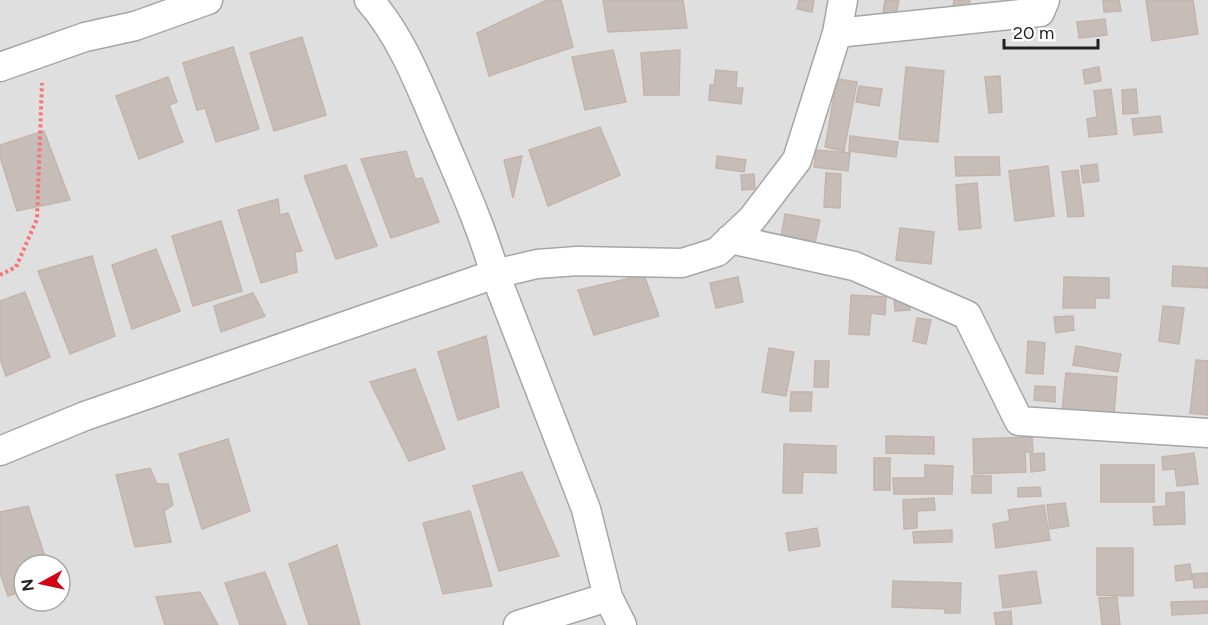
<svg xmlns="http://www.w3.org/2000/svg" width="1208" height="625" font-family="Figtree,sans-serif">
<rect width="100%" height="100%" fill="#f2eee9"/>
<path fill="#e0dfdf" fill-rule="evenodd" d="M0,0H1208V625H0ZM24,565H60V601H24Z"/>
<path fill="#c7bdb8" stroke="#c4b4ab" stroke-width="1.5" d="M547,0H561L573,47L489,76L477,33Z
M603,0H683L687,28L608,32Z
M799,0H814L812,12L797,9Z
M885,0H899L896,15L883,13Z
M954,0H970L967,17L952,14Z
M1103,0H1119L1121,11L1104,12Z
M1146,0H1193L1198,34L1152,41Z
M1105,19L1107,35L1079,38L1077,22Z
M302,37L326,115L274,131L250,53Z
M233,47L259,129L216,142L205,108L197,110L183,63Z
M613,50L626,102L585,110L572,57Z
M680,50L679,95H644L641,53Z
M906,67L944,71L938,142L899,139Z
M1099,67L1101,81L1085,84L1083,70Z
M716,70L737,72L736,88H743L741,104L709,100L710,85H714Z
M1000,76L1002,112L989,113L985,77Z
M168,77L177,102L169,105L183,142L139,159L116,96Z
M837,79L857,82L844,151L825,147Z
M859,86L882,89L879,106L856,102Z
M1111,89L1117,134L1089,137L1087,119L1097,117L1094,91Z
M1136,89L1138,113L1123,114L1122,90Z
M1160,116L1162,132L1134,135L1132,119Z
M600,127L620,175L548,206L529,150Z
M44,131L70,200L17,211L0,157V145Z
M850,136L898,142L896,157L849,151Z
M816,150L850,153L848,171L814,167Z
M406,151L415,179L422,178L439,222L391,238L361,159Z
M522,156L513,198L504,160Z
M717,156L746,160L744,172L716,168Z
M955,157H999L1000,175L956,176Z
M1097,164L1099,181L1083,183L1081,166Z
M346,165L377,246L336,259L304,176Z
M1048,166L1054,216L1015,221L1009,171Z
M1078,170L1084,216L1068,217L1062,172Z
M826,173L841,174L840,208L824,207Z
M754,174L755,189L742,190L741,175Z
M977,183L981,228L959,230L956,185Z
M278,199L280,215L288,213L302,251L295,252L297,272L261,283L238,210Z
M785,214L820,220L815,243L780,242Z
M221,221L242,291L193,306L172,236Z
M900,228L934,232L931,264L896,260Z
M156,249L180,311L132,329L112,265Z
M92,256L115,336L70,354L38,271Z
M1173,266L1208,268V288L1172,286Z
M644,275L659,316L594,335L578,290Z
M738,277L743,302L716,308L710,283Z
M1064,277L1109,278V298H1095V308H1063Z
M25,292L50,357L6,376L0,359V301Z
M253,293L265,316L221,332L214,306Z
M851,295L886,297L885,315L871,313L869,335L849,334Z
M909,297L910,310L895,311L894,299Z
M1163,306L1184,308L1179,344L1159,341Z
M1073,316L1074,330L1056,333L1054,317Z
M917,318L931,320L926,344L913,341Z
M486,336L499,407L458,420L438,352Z
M1028,341L1045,343L1043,374L1026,373Z
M1076,346L1121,354L1118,372L1073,365Z
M769,348L794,352L786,396L762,392Z
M1196,360L1208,361V415L1190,413Z
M815,361H829L828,387H814Z
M415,369L445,449L409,461L370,382Z
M1066,373L1117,377L1114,415L1062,411Z
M1035,386L1055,387V402L1034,400Z
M791,392H812L811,411H790Z
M886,436L934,437V454L886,453Z
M1032,437L1033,452H1025L1026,472L974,474L973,439Z
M228,439L250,511L202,529L179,454Z
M784,444L836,446V473L803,472L802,493H783Z
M1044,453L1045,470L1031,472L1030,454Z
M1194,453L1198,484L1177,486L1175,469L1163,470L1162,457Z
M874,458H890V490H874Z
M925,465L953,466L952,494H894L893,478H925Z
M1101,465H1154V502H1101Z
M150,468L157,484H168L173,505L164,511L171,542L135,547L116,475Z
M522,472L559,556L499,571L473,486Z
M972,476H991V493H972Z
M1040,487L1041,496L1018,497V488Z
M1184,492L1185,524L1154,525L1153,507L1166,506V493Z
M934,498L935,510L917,511V528L904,529L903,500Z
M1065,503L1069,526L1050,529L1047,505Z
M1044,505L1050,540L996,548L993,524L1010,521L1008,510Z
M28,506L48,565H24V591L8,596L0,573V512Z
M470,511L492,586L443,594L423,523Z
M817,528L820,546L789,551L786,533Z
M952,530V542L914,543L913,532Z
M337,545L360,625H309L289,564Z
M1097,548H1133V596L1097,595Z
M1190,564L1192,579L1176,581L1175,566Z
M1036,571L1041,603L1003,608L999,576Z
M265,572L286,625H240L225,583Z
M1208,573V587L1194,588L1193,574Z
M893,581L961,583L960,613H945V609L892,607Z
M200,592L218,625H165L156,597Z
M1117,597L1120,625H1102L1099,598Z
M1208,601V613L1172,615L1171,602Z
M1011,611L1012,625H996L994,613Z"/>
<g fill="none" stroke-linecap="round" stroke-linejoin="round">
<defs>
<path id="street" d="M369,0C403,38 422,91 442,137C461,182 481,226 495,274L586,509L608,597L622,625
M837,33L1040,12L1045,0
M0,67L85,37L135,26L208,0
M730,239L854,266L967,315L1019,421L1208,433
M0,451L85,416L495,274L537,264L577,261L682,263L717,252L752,219L797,160L837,33L843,0
M518,625L608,597"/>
</defs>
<use href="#street" stroke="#a6a6a6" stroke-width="31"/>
<path stroke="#f97473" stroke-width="4" stroke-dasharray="3 3" stroke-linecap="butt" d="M0,275L16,267L37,219L42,83"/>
<use href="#street" stroke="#fff" stroke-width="28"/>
</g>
<g transform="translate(42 583) rotate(262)"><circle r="28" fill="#ffffff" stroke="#a7a7a7" stroke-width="1.5"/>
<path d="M0-4.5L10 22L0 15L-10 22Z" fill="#d20115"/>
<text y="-9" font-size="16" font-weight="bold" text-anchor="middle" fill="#222222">N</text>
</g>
<path d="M1004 39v9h94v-9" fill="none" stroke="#222222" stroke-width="3"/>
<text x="1013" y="39" font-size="18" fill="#222222" stroke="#ffffff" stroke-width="4.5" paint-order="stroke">20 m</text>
</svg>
